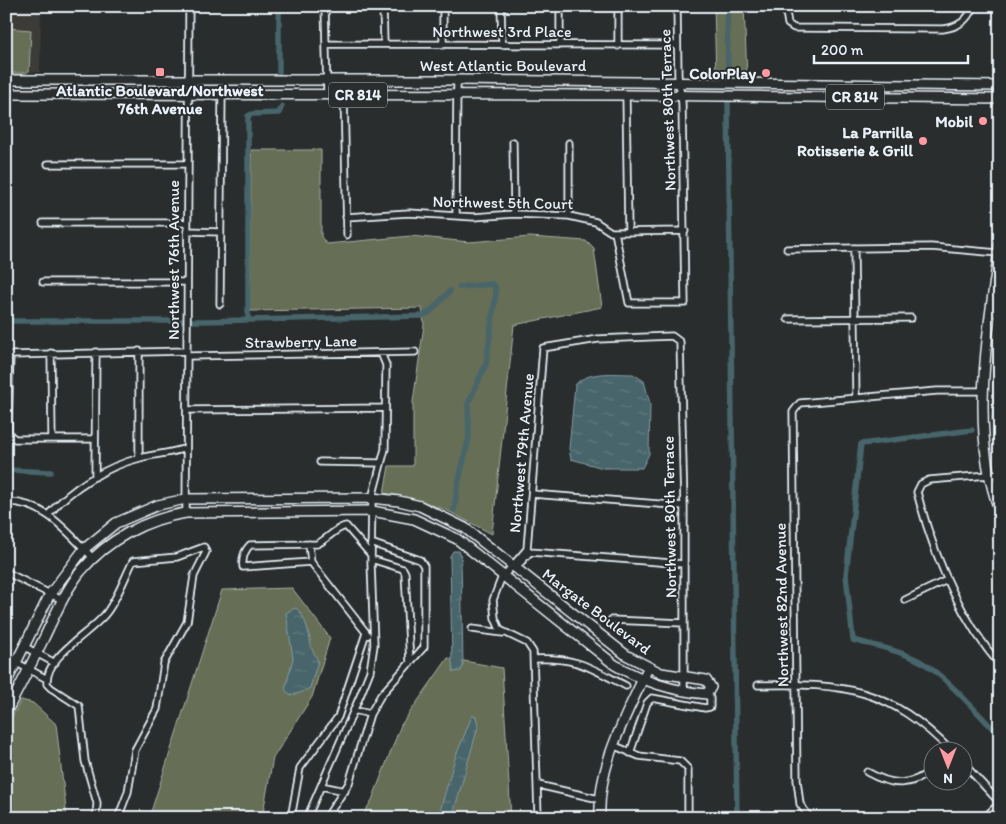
<svg xmlns="http://www.w3.org/2000/svg" width="1006" height="824" font-family="Itim,sans-serif">
<defs>
<pattern id="park-dots" width="8" height="8" patternUnits="userSpaceOnUse" patternTransform="scale(1.25)"><rect width="8" height="8" fill="#666e54"/><path d="M2 2h.1M6 6h.1" fill="none" stroke="#7c836d" stroke-width="1.8" stroke-linecap="round"/></pattern>
<pattern id="water-ripples" width="26" height="14" patternUnits="userSpaceOnUse" patternTransform="scale(1.25)"><rect width="26" height="14" fill="#47656a"/><path d="M2 4q2-2 4 0t4 0M15 11q2-2 4 0t4 0" fill="none" stroke="#627c80"/></pattern>
</defs>
<rect width="100%" height="100%" fill="#2a2d2e"/>
<filter id="ink" filterUnits="userSpaceOnUse"><feTurbulence type="fractalNoise" baseFrequency=".02" numOctaves="2"/><feDisplacementMap in="SourceGraphic" scale="10" xChannelSelector="R" yChannelSelector="G"/><feConvolveMatrix kernelMatrix="1 2 1 2 8 2 1 2 1" color-interpolation-filters="sRGB"/></filter>
<g filter="url(#ink)">
<path fill="#3d3b38" d="M6,6H41L40,72H6Z"/>
<path fill="#666e54" stroke="#a7b0a6" d="M714,6H744L747,76L716,77Z
M6,28L31,30L29,71L26,73H6Z
M251,150H321V237L327,244L411,236L469,242L530,237L586,241L594,249L602,307L514,325L492,534L446,510L411,498L384,493L389,466H413V402L424,325L422,308L250,311Z
M292,588L330,638L312,697L273,758L262,818H149L222,590Z
M448,658L502,668L511,818H361L372,800L401,725Z
M21,700L33,703L56,724L67,818H6V729Z"/>
<path fill="url(#park-dots)" stroke="#a7b0a6" d="M1000,309V422H992L994,359Z"/>
<path fill="url(#water-ripples)" stroke="#879da3" d="M633,374L644,381L650,404L649,454L642,468H603L571,459L569,449L575,385C587,370 616,374 633,374Z
M453,551H459L461,556L463,666L461,671L453,672L452,662L450,556Z
M295,608C305,612 310,637 311,646C312,651 316,656 318,661L310,688L300,693L291,695L285,690L293,658L286,613Z
M472,716H476L478,727L452,818H438L455,758Z"/>
<g fill="none" stroke-linecap="round" stroke-linejoin="round">
<path stroke="#47656a" stroke-width="5.5" d="M279,6V72
M727,6L728,76
M728,103L737,818
M248,319V116L252,114L279,113L282,106
M6,321H202L422,316L430,312L450,291
M972,430L861,444L846,575L853,640C875,646 899,650 920,661C947,677 977,713 1000,736
M6,470L51,472
M454,510L458,484L469,437L468,404L486,364L496,293L495,287L492,284L459,287"/>
<defs>
<path id="street" d="M325,6L327,94
M383,6L384,44
M443,6V45
M501,6L502,45
M560,6V45
M618,6V46
M785,6L788,24L794,28L943,29C958,27 968,21 973,6
M326,44L677,45
M344,94L347,235
M626,95L628,231
M513,142L514,214
M569,143V216
M48,164H186
M456,216L457,80
M346,217L409,213L474,217L514,214L569,216L596,222L611,232L685,231
M43,223H187
M187,231L220,232
M615,232L629,303H685L682,103L678,76L677,6
M854,248L856,398
M787,249L931,247L998,253
M43,282H187
M220,304L222,94
M788,319L911,318
M139,351V458
M51,353L52,439
M187,356L415,352
M187,410L385,408
M94,439H15L10,435L8,430L10,355L187,351
M320,462L381,463
M1000,474L929,480L921,484L917,492C933,553 958,616 1000,665
M95,477L96,352
M532,494L684,506
M6,502C45,501 68,533 94,559
M186,513L189,6
M49,514C71,488 107,466 140,458C156,454 172,453 186,448
M309,544L311,562L368,635
M527,549L530,552L684,564
M371,559L403,569L405,573L410,663
M311,562L243,567C242,558 244,551 250,545L317,544C328,539 335,528 346,526L371,555
M515,569L530,552
M6,572L62,600
M905,600L947,580
M611,620L684,623
M472,629L503,633
M25,647L55,663
M994,657L1000,653
M534,659C577,657 589,667 626,686
M17,663L47,679
M758,685C844,683 889,687 952,752
M354,710L370,714
M615,746L639,756L680,761L688,769V818
M630,753L647,703L652,698L705,708L710,707V698L707,694
M964,764L1000,803L984,818
M867,772C892,786 911,788 934,768
M538,785L599,799
M321,786L345,791
M538,816L533,652L527,643L500,630L495,618L493,600L501,579L527,549L543,348L598,339L672,336L680,342L684,506V692
M96,818L97,803L85,761L79,706L51,688L47,684C45,655 92,633 107,612C118,597 125,577 133,561L177,557L204,547L206,552L194,576L187,622L164,663L157,709L135,750L128,792L118,818
M291,818L300,768L338,717L366,633
M307,818L360,696L370,671L374,645L371,563L372,498L385,449L386,365L381,353
M326,818L349,783L370,714L381,695L424,647V566L420,560L371,543
M810,818L800,804L797,780L793,412L800,403L937,391H983"/>
<path id="secondary" d="M1000,243C989,328 968,429 1000,512
M6,683L50,594L84,549L116,523L158,505L186,499L372,498L399,501L420,506L465,528L626,655L661,673L706,680L711,687L707,694C672,691 645,682 615,665L457,539L414,519L372,511L186,513C146,519 107,540 81,571C65,591 55,615 44,638C32,663 19,688 6,713
M600,818C597,766 627,714 648,668"/>
<path id="primary" d="M6,80H457L1000,86
M6,94L626,95L1000,99"/>
</defs>
<use href="#street" stroke="#e8f1f8" stroke-width="9"/>
<use href="#secondary" stroke="#e8f1f8" stroke-width="12"/>
<use href="#primary" stroke="#e8f1f8" stroke-width="12"/>
<use href="#street" stroke="#2a2d2e" stroke-width="5.5"/>
<use href="#secondary" stroke="#2a2d2e" stroke-width="9"/>
<use href="#primary" stroke="#2a2d2e" stroke-width="9"/>
</g>
</g>
<g fill="#ff9aa2" stroke="#2a2d2e" stroke-width="2">
<rect x="155" y="67" width="10" height="10" rx="2.5"/>
<circle cx="766" cy="73" r="5"/>
<circle cx="983" cy="121" r="5"/>
<circle cx="923" cy="141" r="5"/>
</g>
<g text-anchor="middle" stroke-width="4" stroke-linejoin="round" paint-order="stroke">
<g fill="#2a2d2e" stroke="#afb6bb" stroke-width="1">
<rect x="329" y="82.5" width="58" height="25" rx="4"/>
<rect x="826" y="84.5" width="58" height="25" rx="4"/>
</g>
<g font-size="15" font-weight="bold" fill="#e8f1f8">
<text x="358" y="100">CR 814</text>
<text x="855" y="102">CR 814</text>
</g>
<g font-size="16" fill="#e8f1f8" stroke="#2a2d2e">
<text x="502" y="37">Northwest 3rd Place</text>
<text x="503" y="71">West Atlantic Boulevard</text>
<text transform="translate(667 110) rotate(-92)" y="6">Northwest 80th Terrace</text>
<text transform="translate(503 202) rotate(1)" y="6">Northwest 5th Court</text>
<text transform="translate(173 260) rotate(-90)" y="6">Northwest 76th Avenue</text>
<text transform="translate(301 341) rotate(-1)" y="6">Strawberry Lane</text>
<text transform="translate(521 453) rotate(-85)" y="6">Northwest 79th Avenue</text>
<text transform="translate(669 517) rotate(-91)" y="6">Northwest 80th Terrace</text>
<text transform="translate(781 605) rotate(-91)" y="6">Northwest 82nd Avenue</text>
<text transform="translate(597 611) rotate(37)" y="6">Margate Boulevard</text>
</g>
<g font-size="16" font-weight="bold" fill="#e8f1f8" stroke="#2a2d2e" text-anchor="end">
<text x="756" y="79">ColorPlay</text>
<text x="160" y="96" text-anchor="middle">Atlantic Boulevard/Northwest<tspan x="160" dy="18">76th Avenue</tspan></text>
<text x="973" y="127">Mobil</text>
<text x="913" y="138">La Parrilla<tspan x="913" dy="18">Rotisserie &amp; Grill</tspan></text>
</g>
</g>
<rect width="1006" height="824" fill="none" stroke="#2a2d2e" stroke-width="25"/>
<rect x="12" y="12" width="981" height="799" fill="none" stroke="#e8f1f8" stroke-width="2" filter="url(#ink)"/>
<g transform="translate(948 766) rotate(180)"><circle r="24" fill="#2a2d2e" stroke="#767b7f"/>
<path d="M0-4L9 19L0 12L-9 19Z" fill="#ff9aa2"/>
<text y="-8" font-size="14" font-weight="bold" text-anchor="middle" fill="#e8f1f8">N</text>
</g>
<path d="M814 55v8h154v-8" fill="none" stroke="#e8f1f8" stroke-width="2.5"/>
<text x="821" y="55" font-size="15" fill="#e8f1f8" stroke="#2a2d2e" stroke-width="4" paint-order="stroke">200 m</text>
</svg>
